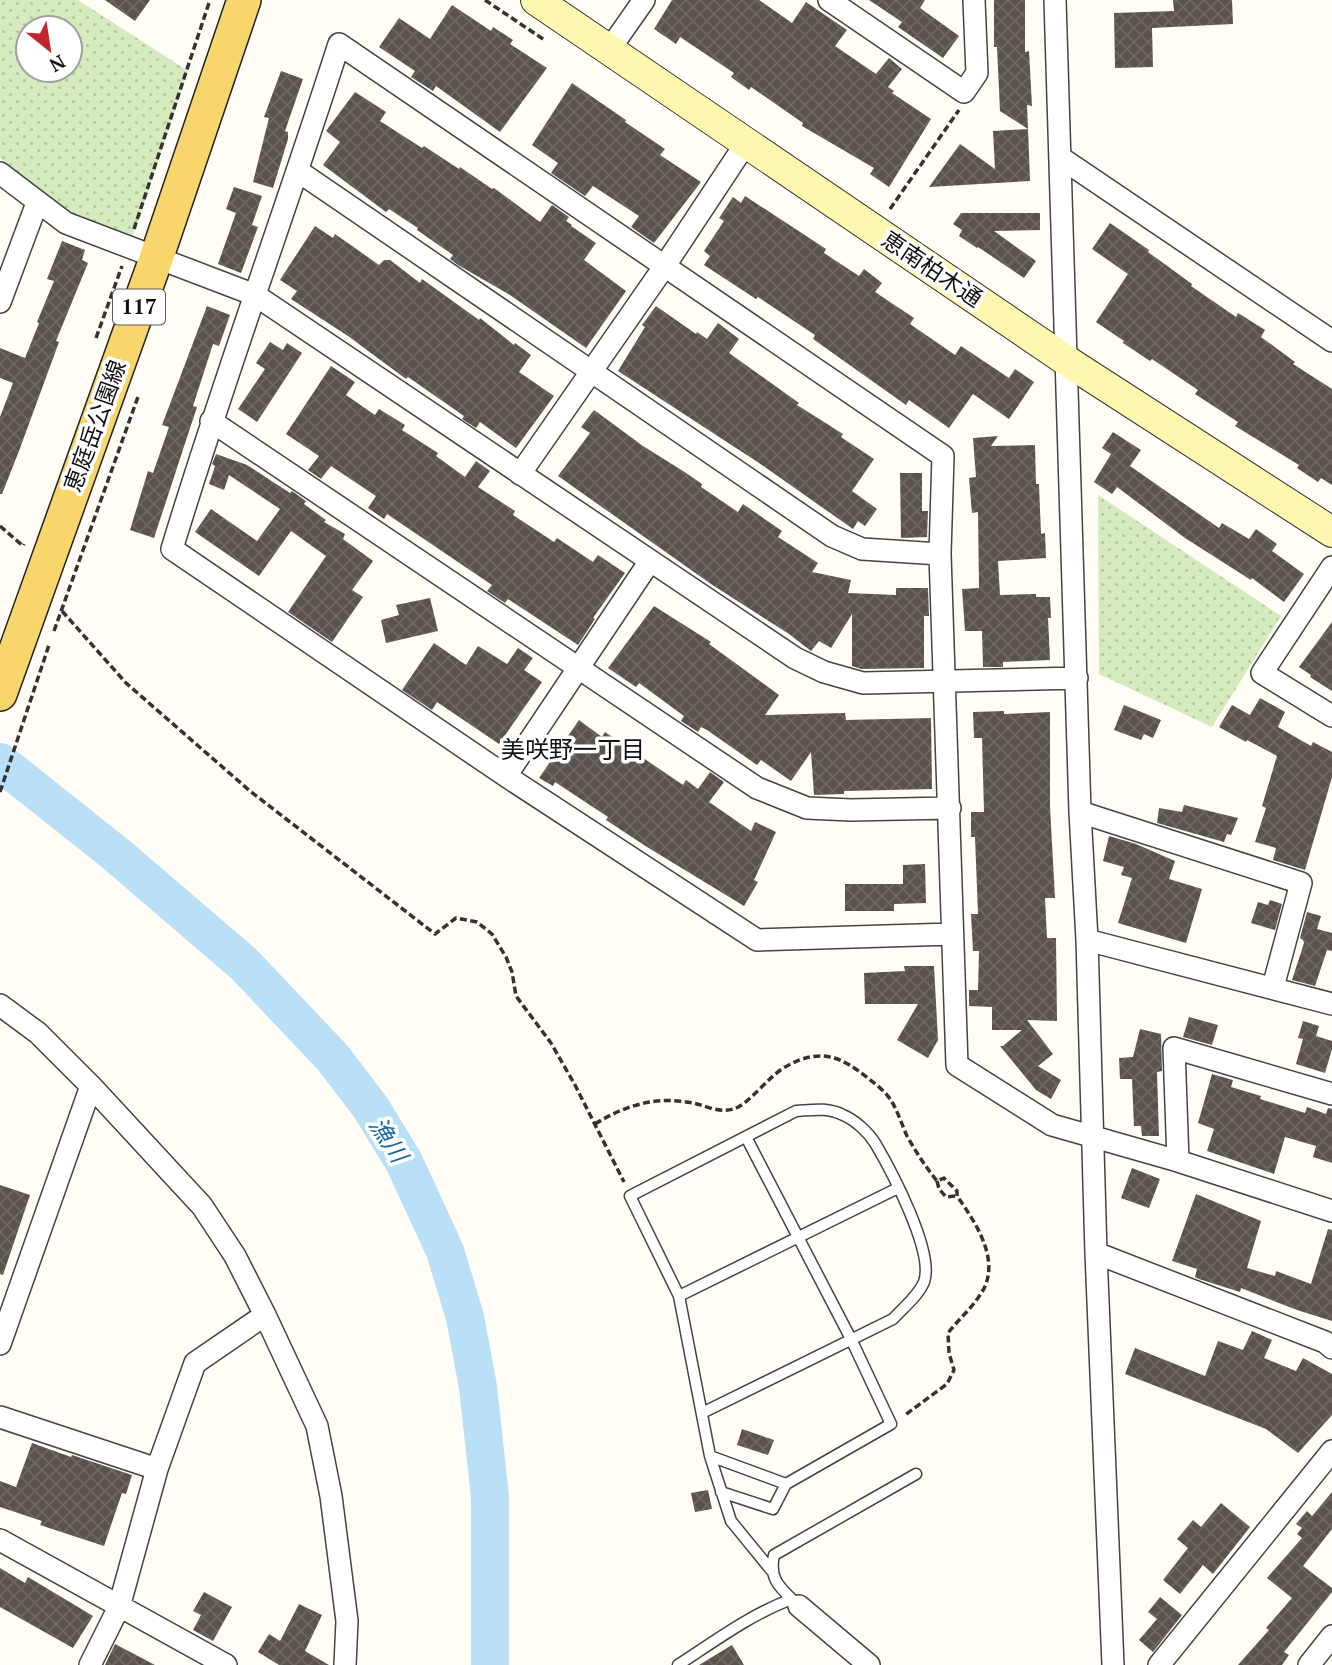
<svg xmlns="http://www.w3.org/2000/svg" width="1332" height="1665" font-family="'PT Serif','Noto Sans JP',serif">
<defs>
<pattern id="park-dots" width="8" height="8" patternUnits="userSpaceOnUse" patternTransform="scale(1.75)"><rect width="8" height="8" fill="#d5ebbd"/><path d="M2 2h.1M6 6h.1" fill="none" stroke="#b6c8a1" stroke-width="1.8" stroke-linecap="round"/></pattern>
<pattern id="building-cross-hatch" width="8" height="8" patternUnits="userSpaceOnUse" patternTransform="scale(1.75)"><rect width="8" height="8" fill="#5a524d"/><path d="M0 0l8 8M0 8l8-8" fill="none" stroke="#6d6662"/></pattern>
</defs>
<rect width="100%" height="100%" fill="#fffdf5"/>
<path fill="url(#park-dots)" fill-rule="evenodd" d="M0,0H78L188,71L132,238L94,233L0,158ZM28,28H70V70H28Z
M1098,495L1281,616L1212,727L1099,674Z"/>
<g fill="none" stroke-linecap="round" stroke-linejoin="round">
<path stroke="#b9e0f7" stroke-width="38" d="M0,762L117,855L244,964L333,1058L371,1108L404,1162L445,1251L465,1317L478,1387L490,1497V1665"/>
</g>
<path fill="url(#building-cross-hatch)" d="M105,0H150L135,21Z
M672,0H759L792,23L806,2L847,30L835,46L876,74L889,58L902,69L888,87L894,91L892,93L931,119L889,187L870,174L874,168L802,126L803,123L751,87L749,90L731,77L734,73L680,37L676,44L654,29Z
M869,0H925L920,8L959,36L943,58L898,27L902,22Z
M994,0H1025V52L1029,51L1032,106L1027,105L1028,129L1000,111L997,47H994Z
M1173,0H1232L1233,24L1152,28L1153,67L1115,68L1114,13L1174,11Z
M452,5L491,31L493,27L513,40L510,44L547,68L500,132L436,86L433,91L411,77L415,71L379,47L399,18L430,39Z
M281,71L303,79L285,131L288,132V139L273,188L253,182L269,118L264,117Z
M572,83L626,120L625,122L665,149L660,155L701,182L654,243L631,227L639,216L593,186L585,196L551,173L558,163L532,145Z
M355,92L386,112L380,121L422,148L424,146L459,169L460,167L492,189L494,188L540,222L552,205L569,217L566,221L572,225L571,226L596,243L584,260L626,291L586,348L510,295L458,265L450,259L453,255L417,230L418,228L389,209L386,212L323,165L340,142L326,131Z
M1028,129L1030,181L929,187L960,144L995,169L993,131Z
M234,187L262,196L252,225L258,227L241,273L218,264L236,213L226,209Z
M745,196L826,249L824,253L859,276L864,269L882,283L875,292L914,318L910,324L955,355L961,346L1009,378L1015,369L1034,382L1009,419L973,394L949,428L909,400L906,405L813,339L815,335L758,297L756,299L704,265L710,256L704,251L724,221L719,218L733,197L741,203Z
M961,213H1040V230L994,231L1036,261L1024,278L978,247L977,248L959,236L962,230L953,224Z
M1110,223L1149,250L1148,252L1192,284L1191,286L1236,317L1238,313L1265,330L1261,337L1295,362L1293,364L1332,389V485L1321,478L1318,482L1297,468L1299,465L1235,426L1238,422L1195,394L1198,390L1152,359L1150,361L1123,343L1124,341L1096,322L1128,274L1092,249Z
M315,226L333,238L335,234L379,265L384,260H390L420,283L422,279L479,320L480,318L514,345L515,343L531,355L519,372L554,396L516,448L480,422L476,428L462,419L464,416L408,377L406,379L348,336L291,299L297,291L280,280Z
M62,241L85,250L82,260L88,263L56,341L59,342L19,451L2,494H0V417L13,383L0,378V348L25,358L39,323L37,322L54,281L47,279Z
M207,306L230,315L219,346L213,344L193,406L197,407L154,538L130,530L148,471L153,473L169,427L162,425Z
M656,306L696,334L697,332L707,339L718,323L739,339L729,353L799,403L797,405L843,434L841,437L874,459L852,491L877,509L865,526L858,521L853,529L759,463L618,371L645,327L642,325Z
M270,342L283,350L287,343L302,353L257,422L238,409L265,369L256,363Z
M331,366L355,382L346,395L375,415L379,409L405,425L402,430L438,453L436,456L465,477L476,461L490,471L478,487L515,511L513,515L554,542L557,538L593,562L598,555L625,573L593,618L595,619L578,645L508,599L505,603L487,591L492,585L387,514L384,519L368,508L376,496L331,466L321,479L308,470L319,456L286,434Z
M594,410L643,446L683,471L702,484L701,487L738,512L743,504L782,531L778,537L818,563L812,572L851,580L848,593L896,595V588H928L929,616H924V668L861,669L852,666V614L831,648L819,641L811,651L789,634L711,584L558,476L590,433L581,427Z
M1113,432L1141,450L1130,466L1219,528L1222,523L1249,539L1256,529L1277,544L1272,551L1304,574L1284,602L1252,578L1251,580L1185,538L1117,487L1112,494L1094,482L1111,454L1102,448Z
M998,436L991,446L1035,445L1036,484H1039L1041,534L1045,533L1046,558L998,561L1000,595L1036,594V597H1050L1051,618H1048L1050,660L1003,662V667H983L982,631H965L962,589L979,588L978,512L972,513L969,478L976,477L973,438Z
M216,454L247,465L290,493L292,491L306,501L304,504L326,520L324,522L345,534L343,539L373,561L352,590L363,597L332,642L288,612L326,556L291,531L259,576L195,532L211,509L257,541L280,509L229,475L224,490L209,484L215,466L212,464Z
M900,473H922V511H928L927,537L901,538Z
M430,598L438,631L386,643L381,620L399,615L396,605Z
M654,606L711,642L709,644L779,695L765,715L845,713L846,720L931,718L932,789L844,791V794L814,795L811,752L791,781L761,760L757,765L707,730L701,727L698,732L681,721L684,716L639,683L636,687L608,668Z
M1332,622V691L1310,677L1311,675L1299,667Z
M434,643L466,665L478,646L507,664L518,648L533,658L524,670L542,682L499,744L437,702L432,710L402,690Z
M1260,698L1285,712L1278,727L1311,746L1313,742L1332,752V777L1305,870L1273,860L1276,848L1255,842L1266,808L1262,806L1277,756L1247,740L1246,742L1219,727L1232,705L1250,715Z
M1124,705L1161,720L1153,738L1144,734L1141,740L1114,730Z
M1004,711V714L1050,712V807L1055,898H1045L1047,938H1056L1057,1021L1027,1020L1053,1054L1038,1066L1061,1080L1051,1099L1036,1090L1000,1046H1003L1022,1030H992V1007L969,1006V990H978L979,951H973L971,914H978L975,837H971V812H984L982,738H974L973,712Z
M579,720L602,737L605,732L683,785L686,780L698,789L710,772L724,782L709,802L751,831L755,822L776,832L754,880L758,882L744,906L647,847L606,820L608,817L555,782L553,786L539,778Z
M1184,805L1238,818L1231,835L1227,834L1224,842L1157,823L1159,808L1182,812Z
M1109,836L1136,844L1175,861L1169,879L1202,889L1186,943L1118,923L1132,878L1121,875L1124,867L1103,861Z
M925,864L926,903L894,904V911H845V884H903V865Z
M1270,900L1282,904L1275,930L1251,923L1258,902L1268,905Z
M1307,912L1321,916L1317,929L1332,933V951L1327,950L1315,986L1292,980L1304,943L1303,940L1300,938Z
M904,966H934L938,1040L928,1058L897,1040L918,1004H865L864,973L905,971Z
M1189,1017L1218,1025L1212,1045L1183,1037Z
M1303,1021L1319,1026L1316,1036L1332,1041V1049L1325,1073L1296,1064L1303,1039L1298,1038Z
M1140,1029L1161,1034L1162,1071L1157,1072L1159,1136H1142L1141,1126H1134L1132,1079H1120L1119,1058L1133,1057Z
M1212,1074L1233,1080L1231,1087L1261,1096L1260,1099L1305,1113L1307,1107L1326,1114L1328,1108L1332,1109V1163L1313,1157L1316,1146L1285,1137L1274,1174L1207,1151L1214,1129L1198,1123Z
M1132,1168L1160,1179L1149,1208L1121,1198Z
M0,1185L30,1195L3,1275L0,1274Z
M1196,1194L1261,1221L1247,1268L1275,1276L1276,1271L1311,1284L1328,1229L1332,1230V1321L1297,1310L1241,1288L1240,1292L1199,1279L1195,1277L1197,1269L1172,1261Z
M1252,1331L1272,1340L1264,1358L1296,1371L1303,1358L1332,1374V1415L1298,1453L1266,1429L1125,1374L1135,1348L1205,1376L1218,1341L1243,1350Z
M742,1429L774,1440L768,1455L737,1445Z
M32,1443L71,1457L72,1455L132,1475L126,1494L122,1493L104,1546L40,1525L42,1521L0,1507V1481L16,1487Z
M708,1490L712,1509L695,1512L691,1493Z
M1332,1492V1529L1303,1566L1332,1588V1592L1284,1652L1289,1655L1282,1665H1238L1269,1630L1266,1628L1292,1598L1267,1578L1302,1538L1297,1534L1302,1528L1296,1524L1307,1511L1312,1516Z
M1221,1503L1250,1527L1213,1574L1203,1565L1180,1594L1163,1580L1188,1548L1177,1539L1193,1520L1201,1527Z
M0,1568L25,1583L28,1577L93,1616L73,1648L0,1607Z
M204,1592L232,1607L213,1641L193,1630L201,1615L193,1611Z
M1160,1597L1182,1615L1153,1652L1139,1640L1157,1619L1148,1612Z
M299,1604L322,1615L305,1651L329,1665H279L258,1652L269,1634L280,1641Z
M115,1644L155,1665H105Z
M732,1645L744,1665H699Z"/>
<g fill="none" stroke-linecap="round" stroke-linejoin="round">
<defs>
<path id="lane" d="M679,1296L898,1188
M702,1413L893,1319C903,1308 918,1296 924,1282C935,1253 891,1170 875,1143C868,1132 855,1120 843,1115C827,1107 813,1110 796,1111L630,1196L679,1296L710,1456L786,1484
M710,1456L731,1521L771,1570
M721,1492L773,1509L786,1484L891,1424L851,1339L746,1137
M799,1606C782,1589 768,1581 774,1555L916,1474
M678,1665C715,1641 751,1614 792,1599"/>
<path id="street" d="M829,0L964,92L977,73L974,0
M1055,0L1080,812L1087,940L1096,1253L1113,1665
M609,50L644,0
M1061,158L1332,341
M298,171L832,536L862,549L940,554
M0,173L66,223L255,295L795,658L824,672L863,683L1077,678
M0,302L37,203
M211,421L757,788L807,808L851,810L950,808
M520,474L664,267L746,143
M1332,567L1262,673L1332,716
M506,776L650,561
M1080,812L1301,883L1273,987
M952,934L757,940L506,776L172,549C223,380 285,213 339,44L943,456L940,554L957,1065L1052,1125L1178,1161L1332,1211
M1087,940L1332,1004
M0,1005L38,1033L91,1086L202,1206L235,1256L265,1315L317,1426L331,1496L347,1621L345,1665
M1178,1161L1174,1048L1332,1094
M1096,1253L1325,1342L1332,1348
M0,1344L91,1086
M0,1417L157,1469
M0,1540L226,1665
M799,1606L869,1665
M90,1665L119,1607L157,1469L195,1363L265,1315
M1159,1665L1332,1451
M1309,1665L1332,1636"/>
<path id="secondary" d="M536,0L1067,361L1332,532"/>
<path id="primary" d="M0,694L156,259L244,0"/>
</defs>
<use href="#lane" stroke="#444" stroke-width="13"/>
<use href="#street" stroke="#444" stroke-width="24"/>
<use href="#secondary" stroke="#333" stroke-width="32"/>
<use href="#primary" stroke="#222" stroke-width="36"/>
<path stroke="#333" stroke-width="3.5" stroke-dasharray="7 3.5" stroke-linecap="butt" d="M485,0L546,41
M890,209L959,110
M134,229L210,0
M96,338L122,266
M0,526L23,546L24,544
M62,611L126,683L250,791L435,934L456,918L477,922L492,934L506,957L512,972L516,996L551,1043L575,1085L624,1182
M54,631L139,394
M0,792L49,645
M595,1124C627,1104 660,1095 697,1104C708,1107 721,1113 733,1109C748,1106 770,1074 787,1066C821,1047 842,1057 869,1079C877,1085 887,1093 892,1102C898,1112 902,1125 907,1136C916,1152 925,1166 937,1181L944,1178L957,1191V1196C976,1223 1003,1263 980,1295C971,1309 958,1320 948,1333L949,1353L954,1370L947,1384L905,1415
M937,1181L939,1189L946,1197L956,1196"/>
<use href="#lane" stroke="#fff" stroke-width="10"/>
<use href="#street" stroke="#fff" stroke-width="21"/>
<use href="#secondary" stroke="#fff6b0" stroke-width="30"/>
<use href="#primary" stroke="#f9d66b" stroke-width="33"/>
</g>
<g text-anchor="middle" stroke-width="7" stroke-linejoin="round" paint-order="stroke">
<rect fill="#fff" stroke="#585858" stroke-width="2" x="113" y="289.5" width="52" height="35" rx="5"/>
<g font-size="21" font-weight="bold" fill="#111">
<text x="139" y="314">117</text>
</g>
<g font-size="23" fill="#111" stroke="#fff">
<text transform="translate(932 269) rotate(34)" y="8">恵南柏木通</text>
<text transform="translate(95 426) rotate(-70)" y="8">恵庭岳公園線</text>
</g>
<g font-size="24" fill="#111" stroke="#fff">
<text x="573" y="758">美咲野一丁目</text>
</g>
<g font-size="24" font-style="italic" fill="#1768a6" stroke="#fff">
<text transform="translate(388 1140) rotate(57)" y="8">漁川</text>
</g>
</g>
<g transform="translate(49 49) rotate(150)"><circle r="33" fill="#ffffff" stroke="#a0a0a0" stroke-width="2"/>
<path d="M0-5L12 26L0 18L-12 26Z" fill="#c4262e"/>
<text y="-10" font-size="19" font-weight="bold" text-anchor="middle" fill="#111111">N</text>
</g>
</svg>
